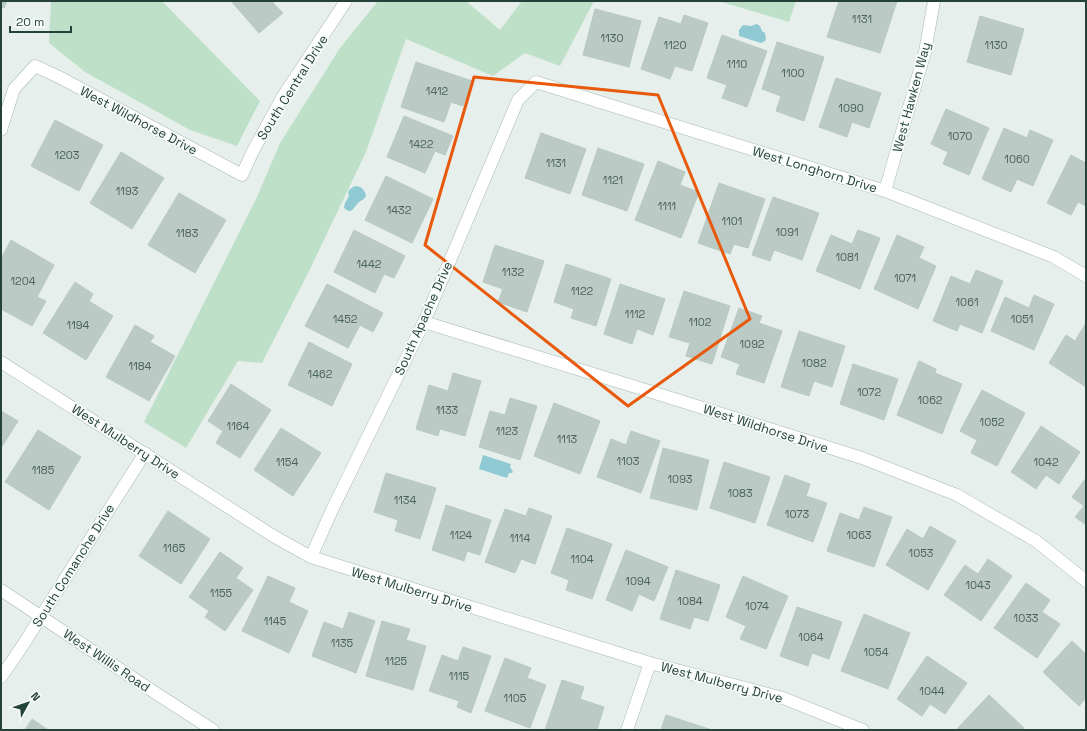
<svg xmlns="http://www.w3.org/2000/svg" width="1087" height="731" font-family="'Space Grotesk',sans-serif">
<rect width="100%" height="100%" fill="#e6efeb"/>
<path fill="#bfe0c8" d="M51,1H162L260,101L237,146L190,130L85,72L49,43Z
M378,1H466L500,30L522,1H594L560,66L525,53L493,76L406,39L366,152L310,269L262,363L238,361L186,448L144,422L257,197L280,143L340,48Z
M718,1H796L789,22Z"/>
<path fill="#8ec9d4" d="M757,24L760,26L762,31L765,33L766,39L765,41L761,43L739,36V30L743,25L751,26Z
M355,186C361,186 365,190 366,196C364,200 361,200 358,203C353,208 352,215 344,208L345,203L349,196L348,192L350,189Z
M483,455L511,464L510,467L513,472L512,473H509L507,478L479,469Z"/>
<path fill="#bbcac4" stroke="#b8c9c2" d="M1,1H7L4,8L1,7Z
M231,1H275L273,3L283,13L259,33Z
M839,1H897L880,53L827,37Z
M595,9L641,21L629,67L583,55Z
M684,15L708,23L692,71L675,66L670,79L641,69L659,17L681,24Z
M980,16L1024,29L1011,75L967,62Z
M722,35L767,51L747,107L722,98L727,85L707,78Z
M777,42L824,57L804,121L776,111L781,96L762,89Z
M416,62L472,81L463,106L451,102L444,122L401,107Z
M836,78L881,93L869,128L852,122L847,137L819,127Z
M946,109L989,128L969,175L943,164L948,152L931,144Z
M404,116L453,136L445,155L435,151L425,173L387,157Z
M55,120L103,145L79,191L31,166Z
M1004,128L1027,138L1030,130L1053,140L1033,186L1017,179L1011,192L982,179Z
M541,133L586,149L570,194L525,178Z
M598,148L644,164L627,211L582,195Z
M121,152L164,178L132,229L90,203Z
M1071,155L1086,163V206L1078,202L1071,215L1047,203Z
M658,161L685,172L680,185L699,192L681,238L635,220Z
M386,176L433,199L412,243L365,220Z
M719,183L765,199L748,248L734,244L730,254L698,243Z
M179,193L226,220L195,273L148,245Z
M773,197L819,213L802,260L774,250L770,261L752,255Z
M354,230L405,256L394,278L384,274L375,293L334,272Z
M858,230L880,238L860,289L816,271L831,235L852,244Z
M897,235L924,247L919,258L936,266L918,309L874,289Z
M11,240L54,265L37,297L46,301L32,326L1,309V259Z
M495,245L544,261L527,312L498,302L503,289L483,282Z
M566,264L611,279L596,326L571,318L574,309L554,302Z
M976,270L1003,281L982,333L960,324L957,331L933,321L951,276L970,284Z
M75,282L93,294L89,301L113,316L86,360L43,333Z
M327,284L383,313L373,332L360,325L348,348L305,326Z
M620,284L665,299L653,335L637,329L632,344L604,334Z
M684,291L730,306L712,364L686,356L690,343L669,337Z
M1034,295L1054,304L1034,350L991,331L1005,297L1029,308Z
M739,308L762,316L759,323L782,331L764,383L736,374L740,364L721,357Z
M1086,323V387L1049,363L1066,335L1075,341Z
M135,325L154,336L150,342L175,356L149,401L106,377Z
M799,331L845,346L832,387L814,381L809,396L781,387Z
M309,342L352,364L332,406L288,385Z
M919,361L936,369L935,373L962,384L942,434L897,415Z
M853,364L898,379L884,420L840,404Z
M453,373L481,381L465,436L440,429L438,436L416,429L429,385L448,391Z
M231,384L271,410L240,458L216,443L223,431L208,421Z
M982,390L1025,413L997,466L971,453L977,440L960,431Z
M510,398L537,406L520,460L479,447L490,411L505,415Z
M554,403L600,421L580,474L534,456Z
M1,411L18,421L1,448Z
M1041,426L1080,452L1059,484L1046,475L1036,489L1011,472Z
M281,428L321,453L293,496L254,470Z
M38,430L81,457L49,510L5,482Z
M631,431L660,441L641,493L597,477L611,439L626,445Z
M663,448L709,460L697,510L650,498Z
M724,462L770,477L755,523L710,508Z
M386,473L436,488L420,539L395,531L398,520L374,512Z
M785,475L810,484L806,496L827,503L813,542L767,525Z
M1086,478V525L1075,517L1084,506L1072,497Z
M446,505L491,520L480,555L467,551L464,561L432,550Z
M864,507L892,517L874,567L827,551L840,513L859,520Z
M529,508L552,516L535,564L521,559L515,573L485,562L505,509L526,516Z
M168,511L210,539L181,584L139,556Z
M930,526L956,541L928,590L886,565L907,529L923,539Z
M567,528L612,544L592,599L566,590L569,580L551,573Z
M626,550L668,567L654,601L639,594L632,611L606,600Z
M220,552L243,568L236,578L253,590L225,631L205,617L209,611L189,597Z
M988,559L1012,576L981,621L944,595L965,565L978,574Z
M676,570L720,585L708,621L694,617L690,629L660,619Z
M268,576L295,588L289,602L308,611L289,653L242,631Z
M743,576L788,596L766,649L740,639L746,626L726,617Z
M1026,583L1050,600L1042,612L1060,624L1037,658L994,628Z
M797,607L842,622L829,659L812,653L808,666L780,656Z
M349,612L375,621L356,673L312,656L324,622L343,629Z
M864,614L910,633L888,689L841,671Z
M382,621L410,629L406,640L426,646L413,690L366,676Z
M1072,641L1086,654V698L1079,706L1043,672Z
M463,647L491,656L471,713L457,707L459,701L429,691L442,655L458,661Z
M927,656L967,683L945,714L930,704L922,716L897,699Z
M505,658L531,668L527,678L546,685L530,728L485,711Z
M562,680L584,687L580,699L604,707L597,730H545Z
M989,695L1024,728L1022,730H956Z
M666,715L712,730H661Z
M32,719L48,730H25Z"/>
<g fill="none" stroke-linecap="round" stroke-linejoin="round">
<defs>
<path id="minor" d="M1,130L14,89L35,66L59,77L242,175L252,153L283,96L346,1
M885,191L925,52L934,1
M424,322L652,392L862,458L957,495L1036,541L1086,581
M1,362L275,537L311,557L650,663L783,698L863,730
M311,557L332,510L424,322L518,100L536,82L885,191L1054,257L1086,276
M1,677L21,648L145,453
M627,730L650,663"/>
<path id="tertiary" d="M1,590L154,692L213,730"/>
</defs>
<use href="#minor" stroke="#a8b8b2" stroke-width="13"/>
<use href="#tertiary" stroke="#a8b8b2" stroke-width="13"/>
<use href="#minor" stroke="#fff" stroke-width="12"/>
<use href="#tertiary" stroke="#fff" stroke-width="12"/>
</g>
<path fill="none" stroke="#e8590c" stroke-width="3" stroke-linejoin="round" d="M474,77L658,95L750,319L628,406L425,245Z"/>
<g text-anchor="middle" stroke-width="3.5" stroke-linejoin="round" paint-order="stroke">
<g font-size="11" fill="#4a645c">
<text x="862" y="23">1131</text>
<text x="612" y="42">1130</text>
<text x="675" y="49">1120</text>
<text x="996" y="49">1130</text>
<text x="737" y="68">1110</text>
<text x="793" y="77">1100</text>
<text x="437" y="95">1412</text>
<text x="851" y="112">1090</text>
<text x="960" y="140">1070</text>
<text x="421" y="148">1422</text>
<text x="67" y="159">1203</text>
<text x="1017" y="163">1060</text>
<text x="556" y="167">1131</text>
<text x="613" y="184">1121</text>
<text x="127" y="195">1193</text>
<text x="667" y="210">1111</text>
<text x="399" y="214">1432</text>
<text x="732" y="225">1101</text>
<text x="787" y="236">1091</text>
<text x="187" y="237">1183</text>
<text x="847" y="261">1081</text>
<text x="369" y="268">1442</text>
<text x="513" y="276">1132</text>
<text x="905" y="282">1071</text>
<text x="23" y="285">1204</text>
<text x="582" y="295">1122</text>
<text x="967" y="306">1061</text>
<text x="635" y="318">1112</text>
<text x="345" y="323">1452</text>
<text x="1022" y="323">1051</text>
<text x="700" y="326">1102</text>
<text x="78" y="329">1194</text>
<text x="752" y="348">1092</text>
<text x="814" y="367">1082</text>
<text x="140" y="370">1184</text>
<text x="320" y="378">1462</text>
<text x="869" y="396">1072</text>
<text x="930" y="404">1062</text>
<text x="447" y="414">1133</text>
<text x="992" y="426">1052</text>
<text x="238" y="430">1164</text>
<text x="507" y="435">1123</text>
<text x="567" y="443">1113</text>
<text x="628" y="465">1103</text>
<text x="287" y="466">1154</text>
<text x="1046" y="466">1042</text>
<text x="43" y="474">1185</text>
<text x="680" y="483">1093</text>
<text x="740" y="497">1083</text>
<text x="405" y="504">1134</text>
<text x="797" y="518">1073</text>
<text x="461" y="539">1124</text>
<text x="859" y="539">1063</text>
<text x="520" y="542">1114</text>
<text x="174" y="552">1165</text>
<text x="921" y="557">1053</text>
<text x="582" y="563">1104</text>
<text x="638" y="585">1094</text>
<text x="978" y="589">1043</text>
<text x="221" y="597">1155</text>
<text x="690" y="605">1084</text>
<text x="757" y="610">1074</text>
<text x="1026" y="622">1033</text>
<text x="275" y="625">1145</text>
<text x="811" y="641">1064</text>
<text x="342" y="647">1135</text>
<text x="876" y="656">1054</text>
<text x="396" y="665">1125</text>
<text x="459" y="680">1115</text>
<text x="932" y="695">1044</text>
<text x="515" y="702">1105</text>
</g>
<g font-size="13" fill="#24423a" stroke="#f7fbf9">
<text transform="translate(292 87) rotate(-58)" y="5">South Central Drive</text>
<text transform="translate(911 97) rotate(-75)" y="5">West Hawken Way</text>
<text transform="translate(139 120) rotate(28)" y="5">West Wildhorse Drive</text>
<text transform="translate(815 169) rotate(17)" y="5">West Longhorn Drive</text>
<text transform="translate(423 318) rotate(-66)" y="5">South Apache Drive</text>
<text transform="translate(766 428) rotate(18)" y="5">West Wildhorse Drive</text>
<text transform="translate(126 441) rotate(33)" y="5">West Mulberry Drive</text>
<text transform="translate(73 565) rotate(-58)" y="5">South Comanche Drive</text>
<text transform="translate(412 589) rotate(17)" y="5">West Mulberry Drive</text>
<text transform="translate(107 660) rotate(34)" y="5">West Willis Road</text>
<text transform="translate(722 682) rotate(15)" y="5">West Mulberry Drive</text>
</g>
</g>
<rect width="1087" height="731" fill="none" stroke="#24423a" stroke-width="4"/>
<g transform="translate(28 703) rotate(50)" stroke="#f7fbf9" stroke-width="3" paint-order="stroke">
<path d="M0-3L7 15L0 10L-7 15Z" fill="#24423a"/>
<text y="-6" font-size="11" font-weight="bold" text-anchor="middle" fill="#24423a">N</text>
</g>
<path d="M10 26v6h61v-6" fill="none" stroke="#24423a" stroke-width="2"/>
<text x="16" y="26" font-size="12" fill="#24423a" stroke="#f7fbf9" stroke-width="3" paint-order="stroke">20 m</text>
</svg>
